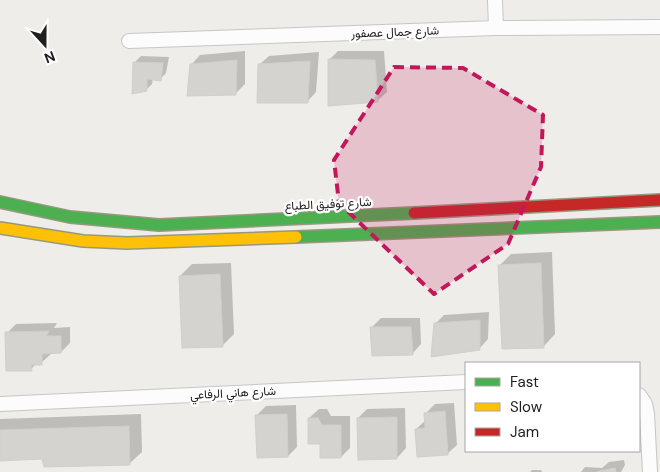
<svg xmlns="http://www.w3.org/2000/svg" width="660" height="472" font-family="'DM Sans',Vazirmatn,sans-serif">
<rect width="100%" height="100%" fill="#eeede9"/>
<path fill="#0003" d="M245,51V84L236,93L191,65L200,55Z
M338,51H384L387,92L377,101L329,60Z
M319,52L316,92L307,102L259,65L269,56Z
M141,56L169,57L166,73L160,79L153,78L152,84L146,90L135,62Z
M552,252L555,334L544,346L499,266L511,254Z
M231,263L234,334L222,346L180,276L192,264Z
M489,312L488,339L479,349L435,324L444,315Z
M381,318H420L421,344L412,354L372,327Z
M57,323L54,328L70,327V343L61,352H51V354L41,363H37L31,369L7,333L16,324Z
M454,403L457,445L447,454L416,429L426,420V413L435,404Z
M296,405L297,447L288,456L257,415L266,406Z
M405,408L406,448L397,458L358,418L367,409Z
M319,409H327L331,416H350V448L341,457L321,443L309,418Z
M141,414L142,452L130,463L43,458L0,460V419Z
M624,460L625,465L621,472H581L585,467L602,468L609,462Z
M532,470H541L542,472H530Z"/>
<path fill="#d5d3d0" stroke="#d2cfca" d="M328,59L375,60L378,102L328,106Z
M237,60L236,95L187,96L190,64Z
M310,61L308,103H257L258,64Z
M133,62L163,63L161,81L147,79V91L132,94Z
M541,263L544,348L502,349L498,265Z
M220,274L223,347L182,348L179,276Z
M480,320V350L431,357L434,323Z
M370,327H411L413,355L372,356Z
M49,331L46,336H61V353L42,354V365H31L32,371H6L5,332Z
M445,411L448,455L417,457L415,429L425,428L424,413Z
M287,414L288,457L257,458L255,415Z
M397,417V459L358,460L357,418Z
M308,418H318L322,425H341V458H320V444H308Z
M129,426L130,465L44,467L42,459L0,461V430Z
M615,468L616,472H597L599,471Z"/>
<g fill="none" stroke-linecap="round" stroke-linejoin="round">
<defs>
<path id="street" d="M495,0L496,28
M129,41L496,28L660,27
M639,395L645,404L647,414L650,472
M0,404L466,382"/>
<path id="fast" d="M0,202L70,217L159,225L414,213
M296,237L660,222"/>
<path id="slow" d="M0,228L83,241L127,243L296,237"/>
<path id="jam" d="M414,213L660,200"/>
</defs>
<use href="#street" stroke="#c7c6c5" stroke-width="16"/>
<use href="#fast" stroke="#96997f" stroke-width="14"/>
<use href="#slow" stroke="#96997f" stroke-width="14"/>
<use href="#jam" stroke="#96997f" stroke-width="14"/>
<use href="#street" stroke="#fcfcfc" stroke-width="14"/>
<use href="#fast" stroke="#4caf50" stroke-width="11"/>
<use href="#slow" stroke="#ffc107" stroke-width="11"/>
<use href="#jam" stroke="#c62828" stroke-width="11"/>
</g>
<path fill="#c2185b" fill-opacity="0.2" stroke="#c2185b" stroke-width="4" stroke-dasharray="10 6" stroke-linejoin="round" d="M394,67L463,68L543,115L541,167L508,244L434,294L339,203L334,160Z"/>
<g text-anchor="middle" stroke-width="4.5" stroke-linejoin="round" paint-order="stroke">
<g font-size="12" fill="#202020" stroke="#fff">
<text transform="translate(395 32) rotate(-2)" y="4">شارع جمال عصفور</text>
<text transform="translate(328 204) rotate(-3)" y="4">شارع توفيق الطباع</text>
<text transform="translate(233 393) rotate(-3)" y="4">شارع هاني الرفاعي</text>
</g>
</g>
<rect x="465" y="362" width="175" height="90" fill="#ffffff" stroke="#a6a6a6"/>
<rect x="475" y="378" width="25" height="8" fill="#4caf50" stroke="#a6a6a6"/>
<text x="510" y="387" font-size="15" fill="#202020">Fast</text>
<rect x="475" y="403" width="25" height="8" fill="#ffc107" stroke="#a6a6a6"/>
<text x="510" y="412" font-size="15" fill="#202020">Slow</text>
<rect x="475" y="428" width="25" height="8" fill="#c62828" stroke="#a6a6a6"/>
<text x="510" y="437" font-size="15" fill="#202020">Jam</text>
<g transform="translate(45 45) rotate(159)" stroke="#ffffff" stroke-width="4" paint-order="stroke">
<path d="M0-4L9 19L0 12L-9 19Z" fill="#202020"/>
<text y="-8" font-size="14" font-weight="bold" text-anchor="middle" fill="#202020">N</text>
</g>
</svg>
